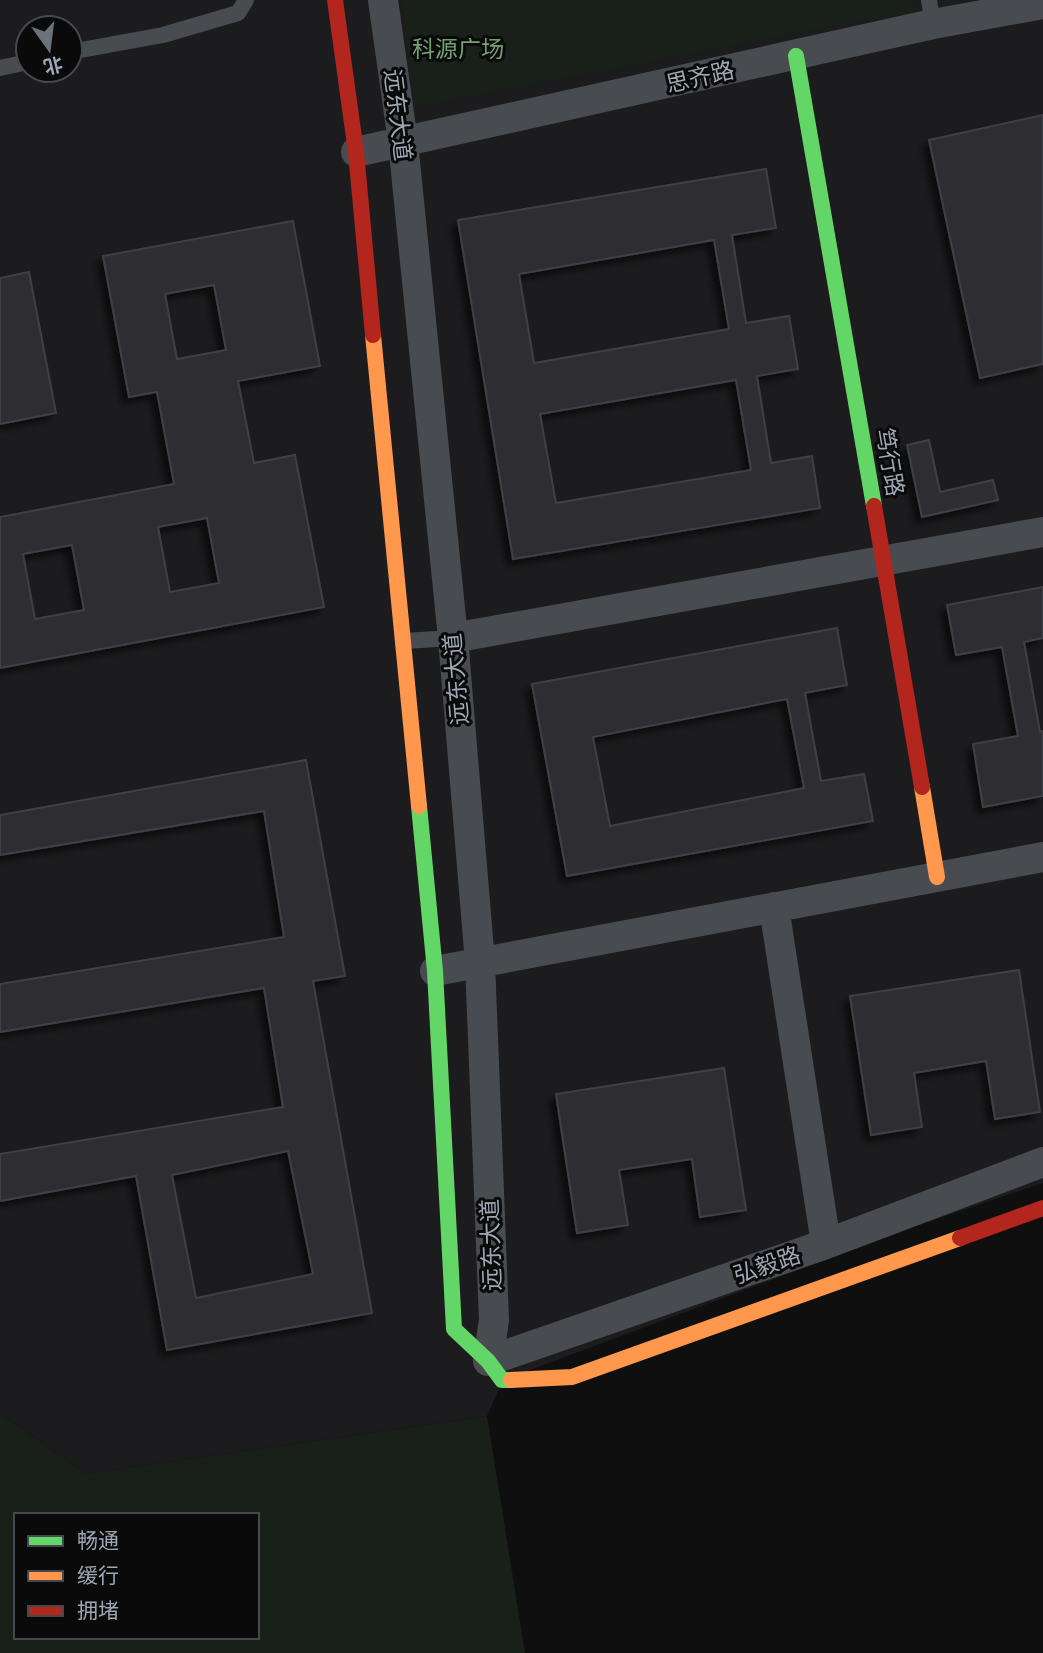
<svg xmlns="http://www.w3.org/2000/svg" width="1043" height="1653" font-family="'Work Sans','Noto Sans SC',sans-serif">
<defs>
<filter id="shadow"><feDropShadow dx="-6" dy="6" stdDeviation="3.5" flood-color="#0009"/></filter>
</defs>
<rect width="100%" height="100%" fill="#0f0f10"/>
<path fill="#1c1c1e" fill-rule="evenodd" d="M0,0H1043V1183L922,1224L503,1380L487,1416L86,1474L0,1413ZM28,28H70V70H28Z"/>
<path fill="#19201a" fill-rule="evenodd" d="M401,0H912L914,11L416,107Z
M0,1413L86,1474L487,1416L525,1653H0ZM16,1515H257V1637H16Z"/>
<path fill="#2e2f31" stroke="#3e4044" stroke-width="2" fill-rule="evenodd" filter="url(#shadow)" d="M1043,115V364L980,378L929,140Z
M766,169L776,228L732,235L746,323L789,316L798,369L757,376L771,463L812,456L820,508L513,559L458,220ZM714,240L729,329L534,363L519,274ZM736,380L751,470L556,503L540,414Z
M293,221L320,366L238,381L254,463L295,455L324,607L0,668V517L174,484L157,392L129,397L103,256ZM214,285L226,350L177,359L165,294ZM207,518L219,583L170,592L158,527ZM72,545L84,610L35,619L23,554Z
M29,272L56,413L0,424V278Z
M929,440L940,492L993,480L998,500L922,517L907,445Z
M1043,587V638L1024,642L1040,732L1043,731V796L983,807L973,744L1018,736L1002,647L956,655L947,605Z
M837,628L847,685L805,693L821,781L864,774L873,821L567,876L532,684ZM787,699L804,788L610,826L593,737Z
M306,760L345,976L313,981L372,1313L167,1350L136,1176L0,1201V1154L283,1107L264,988L0,1032V984L284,937L264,811L0,855V815ZM288,1151L313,1274L196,1298L172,1175Z
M1019,970L1040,1112L995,1119L986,1061L914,1073L922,1127L871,1135L850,996Z
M724,1068L746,1210L700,1217L692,1159L619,1170L628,1225L577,1233L556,1094Z"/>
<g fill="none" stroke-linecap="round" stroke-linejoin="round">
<path stroke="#484c50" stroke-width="16" d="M929,0L933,24
M70,52L163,35L238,13L246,0
M0,68L28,62
M404,641L453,638"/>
<path stroke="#484c50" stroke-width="30" d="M383,0L403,142L453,638L480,962L494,1320L488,1361L826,1244L1043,1162
M356,152L933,24L1043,4
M453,638L1043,532
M774,907L826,1244
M435,971L1043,857"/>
<path stroke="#63d668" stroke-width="16" d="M796,56L874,506
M419,806L435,971L454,1329L488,1361L502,1380H511"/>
<path stroke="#ff974d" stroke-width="16" d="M373,335L419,806
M922,787L937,877
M511,1380L572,1377L960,1238"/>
<path stroke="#b3261e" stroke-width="16" d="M335,0L356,152L373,335
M874,506L922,787
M960,1238L1043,1208"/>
</g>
<g text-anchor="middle" stroke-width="6" stroke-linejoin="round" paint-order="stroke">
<g font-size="23" fill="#75a073" stroke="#0a0a0b">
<text x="458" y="57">科源广场</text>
</g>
<g font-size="23" fill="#9ea7b3" stroke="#0a0a0b">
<text transform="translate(700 77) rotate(-13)" y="8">思齐路</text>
<text transform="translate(398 115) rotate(83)" y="8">远东大道</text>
<text transform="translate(890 462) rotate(80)" y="8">笃行路</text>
<text transform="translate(456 679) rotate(-95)" y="8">远东大道</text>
<text transform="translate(491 1245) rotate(-92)" y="8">远东大道</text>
<text transform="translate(767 1265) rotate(-19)" y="8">弘毅路</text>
</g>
</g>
<rect x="14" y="1513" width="245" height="126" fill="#0a0a0b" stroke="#45494e" stroke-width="2"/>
<rect x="28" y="1536" width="35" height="10" fill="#63d668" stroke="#45494e" stroke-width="2"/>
<text x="77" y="1548" font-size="21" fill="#9ea7b3">畅通</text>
<rect x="28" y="1571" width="35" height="10" fill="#ff974d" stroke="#45494e" stroke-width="2"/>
<text x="77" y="1583" font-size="21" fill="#9ea7b3">缓行</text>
<rect x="28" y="1606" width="35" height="10" fill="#b3261e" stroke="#45494e" stroke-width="2"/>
<text x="77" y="1618" font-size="21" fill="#9ea7b3">拥堵</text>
<g transform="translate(49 49) rotate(166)"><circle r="33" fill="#0a0a0b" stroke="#45494e" stroke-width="2"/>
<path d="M0-5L12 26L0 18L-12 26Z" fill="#6c727a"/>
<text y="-10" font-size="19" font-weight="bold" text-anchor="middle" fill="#9ea7b3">北</text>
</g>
</svg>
